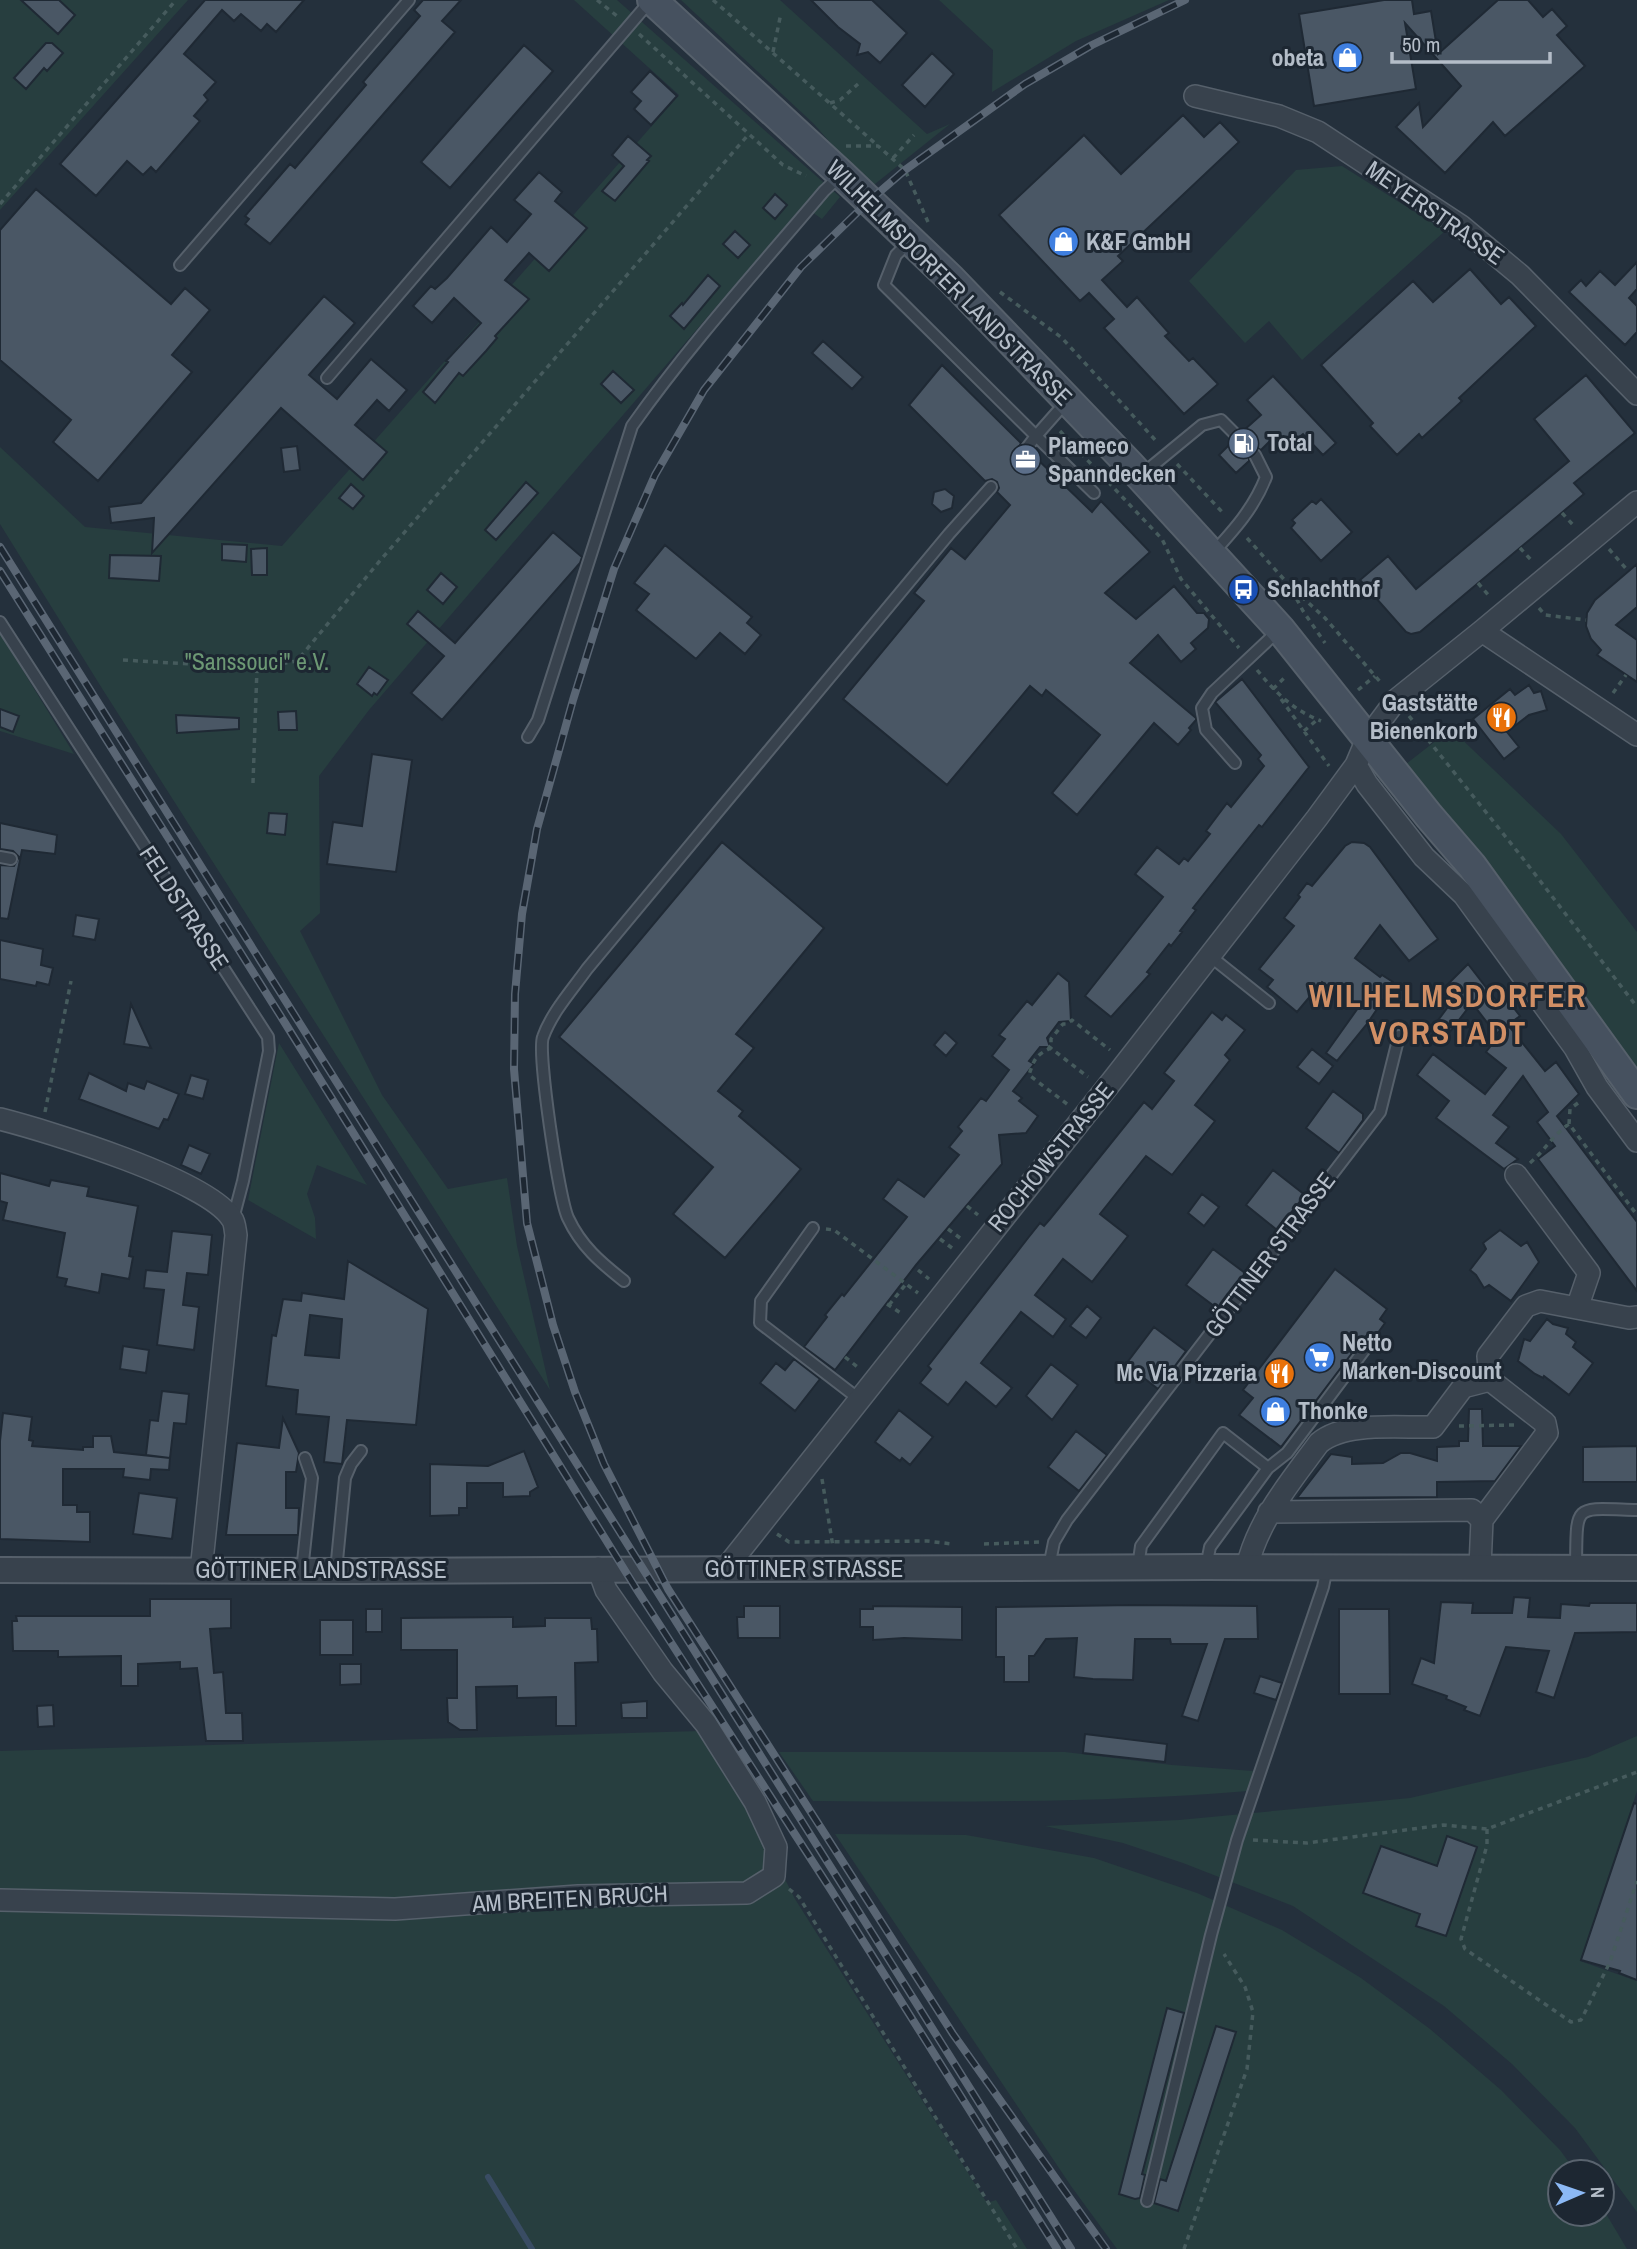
<svg xmlns="http://www.w3.org/2000/svg" width="1637" height="2249" font-family="'Archivo Narrow',sans-serif">
<rect width="100%" height="100%" fill="#24303c"/>
<path fill="#273e3f" d="M0,0H188L0,210Z
M574,0H617L840,197L822,219L803,206L369,710L319,776L320,913L300,931L382,1095L448,1189L507,1178L517,1246L550,1390L103,690L0,524V447L85,527L282,546L679,95Z
M681,0H780L927,134L950,124L870,188L814,124Z
M939,0H1169L1076,41L992,92L993,50Z
M1342,166L1445,231L1302,360L1269,321L1245,343L1189,281L1296,170Z
M0,633L74,754L0,731Z
M1451,729L1561,834L1637,932V1068L1519,907L1406,764Z
M279,1043L367,1185L317,1165L307,1194L315,1218L316,1239L248,1200Z
M700,1731L749,1808L795,1899L987,2203L996,2200L1027,2249H0V1751Z
M1637,1736V1791L1580,1961L1637,1981V2212L1575,2128L1512,2064L1444,2006L1293,1906L1183,1863L1123,1843L1045,1826L1179,1820L1410,1798L1588,1757Z
M779,1752H1065L1172,1765L1253,1771L1248,1791C1103,1803 958,1802 813,1801Z
M835,1834L966,1835L1094,1858L1197,1893L1282,1930L1361,1978L1430,2029L1501,2090L1560,2150L1576,2172H1560V2214H1602V2207L1627,2249H1117L1071,2186Z"/>
<g fill="none" stroke-linecap="round" stroke-linejoin="round">
<path stroke="#394c63" stroke-width="6" d="M488,2177L532,2249"/>
</g>
<path fill="#4a5765" stroke="#1f2934" stroke-width="2" fill-rule="evenodd" d="M21,0H59L75,15L58,34Z
M205,0H304L276,32L267,24L261,31L241,14L234,21L222,10L184,54L216,82L204,95L208,100L194,116L200,121L156,172L151,167L143,175L127,161L96,196L60,164Z
M423,0H461L442,21L455,32L270,244L245,224L249,219L245,216L290,164L295,168L366,85L363,82L420,16L414,10Z
M811,0H872L907,33L880,63L868,52L857,55L860,44L838,27Z
M1384,0H1412L1414,14L1431,11L1438,54L1498,0H1528L1543,17L1552,9L1567,26L1557,35L1585,66L1505,136L1493,122L1445,173L1396,127L1419,103L1423,127L1461,86L1405,23L1416,89L1314,106L1299,14Z
M46,43H52L63,53L47,71L44,68L26,89L14,78Z
M524,45L553,71L450,188L421,162Z
M932,53L954,74L925,107L902,85Z
M650,71L677,96L651,125L634,109L641,101L631,92Z
M1183,115L1204,137L1220,122L1239,142L1118,256L1123,261L1102,280L1127,307L1137,297L1169,333L1165,336L1189,361L1193,358L1218,384L1184,414L1104,328L1114,319L1089,293L1080,301L999,215L1084,135L1121,174Z
M628,136L651,156L647,160L649,161L615,201L602,191L624,166L612,155Z
M539,172L562,192L555,201L587,228L549,271L529,253L505,280L529,299L495,336L497,338L486,351L463,376L459,373L435,403L423,392L448,362L446,361L481,323L454,298L432,323L413,306L431,286L435,289L447,278L491,227L507,242L531,214L514,200Z
M36,189L171,304L185,288L210,310L172,355L192,372L98,481L53,442L71,420L0,360V230Z
M775,194L787,205L775,219L763,208Z
M735,231L750,245L738,258L723,244Z
M1637,262V289L1629,298L1637,306V332L1625,345L1569,292L1581,280L1586,286L1600,271L1615,285Z
M1470,269L1501,304L1509,297L1536,326L1459,398L1462,401L1422,438L1419,434L1397,455L1370,426L1373,423L1321,365L1413,281L1433,302Z
M708,275L720,286L684,329L670,316L682,303L683,305Z
M324,296L355,323L309,375L337,399L371,359L407,390L389,411L377,400L355,425L387,452L363,480L281,408L152,553L154,518L111,523L109,507L141,503Z
M823,341L863,377L852,389L812,353Z
M942,365L1021,443L1018,449L1021,455L1026,457L1032,454L1092,512L1101,501L1150,552L1105,593L1136,619L1174,586L1197,613H1204L1209,619L1208,628L1191,643L1196,649L1181,662L1158,635L1130,663L1196,718V720L1189,728L1191,730L1178,745L1154,723L1077,815L1052,793L1100,735L1046,690L1042,696L1030,686L947,785L843,699L924,601L914,593L951,548L965,559L1010,505L997,492L999,488L997,482L992,479L985,481L909,405Z
M613,371L634,390L621,403L601,384Z
M1586,375L1635,433L1574,483L1584,494L1420,632L1411,634L1406,632L1360,580L1388,556L1416,589L1569,461L1534,419Z
M1273,376L1336,443L1323,455L1303,434L1290,445L1278,433L1261,450L1255,447L1249,450V461L1236,473L1219,455L1232,442L1239,445L1244,442L1246,436L1243,431L1261,415L1247,400Z
M297,446L300,470L284,472L281,448Z
M526,482L538,493L496,540L485,530Z
M351,484L364,496L353,509L339,498Z
M945,489L954,496L952,508L941,512L932,504L934,492Z
M1321,499L1352,532L1321,561L1291,528L1295,523L1292,520L1312,501L1316,504Z
M553,532L582,557L580,563L442,720L411,693L444,656L407,624L418,611L455,643Z
M222,544L247,545L246,562L222,560Z
M665,545L752,617L747,623L761,635L745,654L720,633L696,659L636,610L649,594L634,583Z
M267,548V575H252L251,549Z
M110,555L161,556L159,581L109,578Z
M1637,564V607L1616,625L1637,640V682L1597,655L1601,650L1591,639L1586,626L1587,613L1595,600Z
M441,573L457,587L443,604L427,590Z
M369,667L388,680L377,695L374,693L372,696L357,684Z
M1242,679L1309,767L1262,827L1259,825L1219,875L1193,908L1196,910L1180,931L1182,932L1171,946L1169,944L1147,972L1150,974L1111,1017L1085,996L1163,897L1135,874L1157,847L1179,864L1184,858L1188,861L1210,834L1206,831L1227,803L1231,807L1264,766L1258,759L1261,755L1215,702Z
M1529,685L1534,693L1541,691L1547,710L1529,715L1507,732L1519,747L1504,759L1473,719L1510,689L1515,695Z
M0,709L19,716L13,732L0,727Z
M296,711L297,730H279L278,712Z
M176,715L239,718V729L177,733Z
M372,754L412,760L396,872L327,864L333,822L362,826Z
M269,813L287,814L285,835L267,833Z
M0,823L57,835L55,854L22,850L8,919L0,918V865L14,866L19,857L13,851L0,849Z
M722,842L824,928L736,1034L754,1048L718,1091L743,1111L739,1116L801,1169L725,1258L673,1214L713,1167L559,1037Z
M1352,842L1364,843L1370,847L1438,939L1409,961L1380,925L1355,958L1380,977L1382,975L1393,982L1392,987L1367,1024L1337,1061L1326,1053L1358,1008L1322,982L1297,1012L1267,987L1273,980L1259,969L1294,926L1284,918L1300,897L1298,895L1307,883L1312,886L1345,846Z
M76,915L99,919L95,940L73,936Z
M0,940L43,949L41,965L53,968L49,985L37,982L36,986L0,979Z
M1468,964L1499,1004L1506,998L1520,1016L1508,1025L1545,1071L1556,1062L1579,1094L1557,1116L1637,1222V1291L1538,1159L1555,1146L1537,1122L1548,1112L1523,1076L1493,1115L1509,1127L1496,1143L1518,1159L1504,1169L1436,1118L1449,1101L1417,1075L1433,1054L1485,1094L1506,1068L1486,1052L1506,1026L1496,1034L1472,1003L1449,1033L1436,1023L1453,1000L1443,989Z
M1058,973L1069,982L1071,1021L1059,1022L1047,1038L1050,1047H1040L1029,1061L1034,1064L1013,1091L1022,1098L1019,1101L1038,1116L1026,1133L999,1135L1002,1164L916,1265L835,1370L804,1347L827,1317L825,1315L842,1294L844,1296L907,1217L883,1199L898,1179L924,1197L959,1155L949,1147L962,1131L958,1127L981,1098L986,1101L1009,1070L992,1056L1005,1039L999,1035L1027,1001L1032,1005Z
M131,1004L151,1048L124,1044Z
M1212,1012L1222,1020L1226,1015L1245,1030L1225,1055L1230,1060L1195,1105L1215,1121L1172,1175L1146,1156L1100,1214L1128,1236L1092,1282L1063,1259L1035,1295L1066,1319L1053,1337L1021,1312L981,1363L1012,1388L996,1407L966,1382L948,1405L920,1383L931,1369L928,1366L1028,1238L1040,1223L1044,1226L1050,1219L1144,1102L1152,1109L1174,1081L1164,1073Z
M945,1032L957,1043L946,1056L934,1045Z
M1312,1049L1333,1066L1319,1084L1297,1067Z
M89,1073L126,1091L128,1083L144,1089L147,1081L179,1094L168,1120L164,1119L159,1129L79,1099Z
M191,1075L208,1080L203,1099L185,1094Z
M1333,1091L1363,1114V1120L1339,1153L1306,1128Z
M189,1145L210,1154L201,1174L181,1165Z
M1273,1170L1305,1195L1277,1230L1246,1205Z
M0,1173L49,1186L51,1180L89,1187L87,1196L138,1206L129,1256L133,1257L129,1279L102,1274L99,1293L65,1286L67,1279L57,1277L65,1233L3,1220L7,1203L0,1201Z
M1202,1194L1219,1207L1204,1226L1188,1213Z
M1500,1230L1521,1246L1527,1242L1539,1262L1511,1301L1489,1285L1484,1288L1476,1275L1470,1270L1486,1249L1483,1243Z
M172,1231L212,1235L208,1275L187,1273L183,1305L199,1307L194,1350L157,1345L164,1290L144,1288L146,1270L167,1272Z
M1213,1249L1245,1273L1218,1309L1186,1285Z
M348,1261L428,1309L416,1425L347,1420L342,1464L324,1462L329,1417L296,1414L298,1390L266,1386L272,1335L276,1336L283,1299L301,1301L302,1293L344,1299ZM310,1315L342,1319L339,1358L305,1355Z
M1335,1269L1387,1309L1380,1319L1385,1323L1375,1337L1369,1333L1359,1344L1281,1447L1239,1415L1253,1398L1243,1390Z
M1087,1306L1101,1318L1086,1338L1070,1326Z
M1547,1319L1553,1324L1568,1328L1566,1334L1576,1342L1573,1347L1593,1363L1569,1395L1544,1376L1543,1378L1535,1374L1518,1361L1524,1339L1530,1341Z
M1154,1327L1186,1351L1158,1389L1126,1364Z
M123,1346L149,1350L146,1373L120,1369Z
M794,1359L820,1379L795,1411L760,1383L776,1363L785,1370Z
M1051,1364L1078,1385L1052,1420L1026,1396Z
M162,1391L189,1394L186,1424L174,1423L170,1458L146,1455L150,1420L158,1421Z
M1469,1409H1482L1483,1446H1521L1495,1481L1437,1482V1497L1297,1498L1331,1454L1352,1457V1464L1383,1463L1401,1453H1410L1437,1461V1447L1459,1446V1441H1468Z
M899,1410L933,1437L910,1465L902,1458L900,1461L875,1442Z
M3,1413L32,1417L29,1440L33,1441L32,1446L83,1450V1447H93V1436H111L114,1452L170,1458L169,1470L151,1469L150,1480L123,1477L124,1469H63V1505H77V1512H90V1542L0,1539V1441Z
M283,1418L299,1453L296,1472H286V1508H299L298,1535H226L237,1443L279,1448Z
M1076,1431L1107,1455L1079,1491L1048,1467Z
M1637,1446V1482H1583V1447Z
M524,1451L538,1487L530,1492V1496L503,1497V1483H467V1508H459V1515L430,1516V1464L488,1466Z
M139,1493L177,1498L172,1539L133,1534Z
M1514,1597L1530,1598L1528,1617L1560,1618L1561,1604L1589,1606L1590,1603H1637V1632L1575,1633L1554,1698L1536,1692L1549,1651L1506,1647L1480,1716L1464,1710L1466,1707L1446,1699L1447,1696L1412,1684L1421,1658L1434,1663L1441,1602L1473,1603L1472,1613H1512Z
M150,1599H231V1628L210,1629L214,1673L223,1672L226,1713H242L243,1741H206L197,1668L180,1669V1662L138,1664V1686H121V1656L58,1657V1651H13L12,1621H17L16,1616H150Z
M1134,1605L1257,1606L1258,1639H1225L1198,1721L1182,1716L1207,1644H1171L1170,1639H1135L1133,1680L1093,1679L1074,1677L1077,1638L1046,1639L1034,1656H1029V1682H1004V1657H996V1607Z
M744,1606H780V1638H738L737,1617H744Z
M873,1606L962,1607V1640L904,1638L873,1640V1627H860V1609H873Z
M366,1609H382V1632H366Z
M1339,1609H1389L1390,1694H1339Z
M513,1617V1627L545,1626V1618H591L592,1629H597L598,1662L575,1663L576,1726H556V1697L517,1698V1686L476,1687L477,1730H460L448,1722L447,1698H457V1650H401V1618Z
M320,1620H353V1655H320Z
M340,1664H361V1684L340,1685Z
M1260,1676L1282,1683L1276,1700L1254,1693Z
M647,1701V1718H622L621,1703Z
M53,1705L54,1726L38,1727L37,1706Z
M1085,1734L1167,1744L1165,1762L1083,1753Z
M1634,1803L1637,1804V1980L1619,1973L1620,1971L1581,1960Z
M1447,1836L1477,1847L1446,1936L1416,1926L1420,1914L1363,1893L1381,1846L1437,1866Z
M1167,2008L1184,2013L1142,2174L1145,2175L1140,2198L1135,2199L1119,2194Z
M1216,2026L1236,2032L1178,2211L1154,2203L1160,2179L1166,2181Z"/>
<g fill="none" stroke-linecap="round" stroke-linejoin="round">
<defs>
<path id="service" d="M909,242L896,255L884,285L1036,436L1026,449
M180,265L409,0
M327,378L651,0
M1066,402L1036,436L1094,493
M1140,476L1202,425L1221,420L1238,437
M1212,554C1234,530 1254,508 1266,477L1255,455
M0,622L268,1037L269,1051L243,1181L233,1219
M528,737L538,720L632,426C690,344 759,268 824,191L840,176
M1235,763L1206,730L1202,708L1212,693L1280,629
M0,857L11,859
M1210,956L1269,1003
M813,1228L761,1301L760,1323L859,1399
M624,1281C600,1262 581,1246 568,1218C559,1199 537,1052 543,1037C552,1012 572,990 587,969L949,534L991,487
M1268,1468L1287,1453L1365,1349
M1049,1567L1054,1542L1067,1520L1380,1112L1399,1036
M1138,1567L1141,1546L1223,1433L1268,1468L1210,1547L1206,1567
M1576,1568C1577,1502 1572,1508 1637,1510
M302,1571L312,1478L305,1458
M336,1571L345,1478L351,1464L361,1451
M1147,2201L1211,1935L1237,1840L1323,1587L1327,1567"/>
<path id="minor" d="M1195,96L1279,116L1318,132L1461,226L1520,275L1637,394
M1482,631L1637,735
M1356,765L1367,784L1424,857L1464,895L1575,1048L1597,1087L1637,1141
M0,1119C47,1131 209,1180 232,1219C235,1223 235,1230 236,1235L201,1571
M1516,1175L1589,1273L1577,1308
M1269,1512L1472,1510L1482,1520
M1247,1567C1258,1520 1291,1481 1319,1443C1345,1421 1399,1428 1433,1427L1463,1387L1490,1380L1488,1356L1526,1306L1540,1301L1629,1318L1637,1317
M1480,1567L1482,1520L1547,1433L1545,1423L1490,1380
M726,1568L1116,1076L1317,818L1356,765L1367,739L1396,700L1482,631L1637,502
M0,1900L395,1909L578,1896L747,1893L774,1876L776,1847L755,1802L706,1724L663,1672L606,1590L598,1568"/>
<path id="tertiary" d="M0,1570L354,1571L1206,1567L1637,1568"/>
<path id="secondary" d="M652,0L842,175L951,279L1129,464L1280,629L1429,816L1472,866L1637,1094"/>
</defs>
<use href="#service" stroke="#56606b" stroke-width="14"/>
<use href="#minor" stroke="#56606b" stroke-width="24"/>
<use href="#tertiary" stroke="#56606b" stroke-width="28"/>
<use href="#secondary" stroke="#56606b" stroke-width="32"/>
<path stroke="#465b5d" stroke-width="3.5" stroke-dasharray="5 5" stroke-linecap="butt" d="M597,0L617,16
M713,0L877,145
M639,34L783,165L806,176
M773,52L781,13
M830,103L840,100L858,84
M846,146H878L905,170L928,222
M893,158L914,135
M0,204L176,0
M1000,292L1062,338L1158,443
M1060,431L1162,539L1181,579L1239,648
M1177,464L1225,515
M1562,513L1575,527
M1247,538L1289,585L1325,618L1382,684
M1520,548L1533,562
M1609,549L1628,571
M1478,583L1490,597
M1292,590L1303,611L1325,643
M1539,608L1545,615L1586,620
M123,660L257,668L297,661L378,563L748,135
M1257,670C1276,693 1293,710 1321,721
M1273,689L1286,676
M1358,690L1375,676
M1613,693L1626,675
M1281,699L1329,766
M1409,716L1521,856L1637,1007
M1304,731L1318,719
M253,783L257,668
M1048,1046L1088,1077
M1067,1104L1029,1075C1034,1059 1036,1055 1051,1048V1039L1063,1024H1067L1072,1020L1110,1050
M45,1112L71,981
M1569,1124L1570,1109L1582,1100
M1530,1163C1546,1149 1552,1136 1569,1124L1637,1215
M967,1206L978,1215
M826,1229L834,1230L918,1293
M948,1229L960,1238
M940,1239L952,1248
M918,1270L929,1279
M887,1304L902,1314
M889,1305L906,1284
M845,1357L860,1369
M1459,1426L1514,1425
M822,1479L833,1547
M777,1534L789,1542L927,1541L952,1544
M984,1544L1040,1542
M1487,1829V1845L1461,1939L1465,1949L1571,2022L1581,2020L1610,1962L1637,1881
M1253,1840L1307,1843L1443,1825L1487,1829L1637,1772
M789,1889L799,1897L1017,2249
M1184,2249L1247,2069L1253,2012L1245,1987L1224,1954"/>
<use href="#service" stroke="#38424d" stroke-width="10"/>
<use href="#minor" stroke="#38424d" stroke-width="21"/>
<use href="#tertiary" stroke="#38424d" stroke-width="24"/>
<use href="#secondary" stroke="#46515f" stroke-width="28"/>
<defs>
<path id="rail" d="M0,547L1071,2249
M0,571L285,1023L637,1590L831,1890L1057,2249
M1106,2249L953,2034L668,1589L604,1464L575,1392L553,1325L527,1223L514,1069L515,994L522,914L537,829L573,700L614,569L655,475L704,390L801,267L869,201L905,170L1025,84L1092,45L1185,0"/>
</defs>
<use href="#rail" stroke="#5a6674" stroke-width="8"/>
<use href="#rail" stroke="#1d2732" stroke-width="5" stroke-dasharray="16" stroke-linecap="butt"/>
</g>
<defs>
<symbol id="shop-disc" viewBox="-11 -11 22 22"><circle r="9.5" fill="#3f7fe0" stroke="#1d2732"/><path d="M-5-2.5h2.3a2.7 3.5 0 0 1 5.4 0H5L5.5 6h-11ZM-1.5-2.5h3a1.5 2.3 0 0 0-3 0Z" fill="#fff"/></symbol>
<symbol id="fuel-disc" viewBox="-11 -11 22 22"><circle r="9.5" fill="#5c6f8a" stroke="#1d2732"/><path d="M-5.5-6h7V0h2V4h1.3V-2.5L3-4.5l.8-.8L6-3V5H2.5V1h-1V6h-7ZM-4.2-4.7v3.2H.2V-4.7Z" fill="#fff"/></symbol>
<symbol id="office-disc" viewBox="-11 -11 22 22"><circle r="9.5" fill="#5c6f8a" stroke="#1d2732"/><path d="M-6-3h4V-5.5h4V-3h4V5H-6ZM-1-4.5V-3h2v-1.5ZM-6 0V1H6V0Z" fill="#fff"/></symbol>
<symbol id="bus-disc" viewBox="-11 -11 22 22"><circle r="9.5" fill="#1a4fb4" stroke="#1d2732"/><path d="M-5-6H5V4H4V6H2V4H-2V6H-4V4H-5ZM-3.5-4V0h7V-4ZM-3.5 1.2v1.5H-2V1.2ZM2 1.2v1.5H3.5V1.2Z" fill="#fff"/></symbol>
<symbol id="restaurant-disc" viewBox="-11 -11 22 22"><circle r="9.5" fill="#e8710a" stroke="#1d2732"/><path d="M-5-6h1v4h1v-4h1v4h1v-4h1v5L-1.5 .5V6h-2V.5L-5-1ZM5-6V6H3V1.5H1.5Q1.5-4 5-6Z" fill="#fff"/></symbol>
<symbol id="supermarket-disc" viewBox="-11 -11 22 22"><circle r="9.5" fill="#3f7fe0" stroke="#1d2732"/><path d="M-6-5.5h2.5l.6 2H6L4.5 2H-2.5L-4.4-4H-6ZM-1.5 3.2a1.3 1.3 0 1 0 .1 0ZM3 3.2a1.3 1.3 0 1 0 .1 0Z" fill="#fff"/></symbol>
</defs>
<g fill-rule="evenodd">
<use href="#shop-disc" x="1330" y="40" width="35" height="35"/>
<use href="#shop-disc" x="1046" y="224" width="35" height="35"/>
<use href="#fuel-disc" x="1226" y="426" width="35" height="35"/>
<use href="#office-disc" x="1008" y="442" width="35" height="35"/>
<use href="#bus-disc" x="1226" y="572" width="35" height="35"/>
<use href="#restaurant-disc" x="1484" y="700" width="35" height="35"/>
<use href="#supermarket-disc" x="1302" y="1340" width="35" height="35"/>
<use href="#restaurant-disc" x="1262" y="1356" width="35" height="35"/>
<use href="#shop-disc" x="1258" y="1394" width="35" height="35"/>
</g>
<g text-anchor="middle" stroke-width="6" stroke-linejoin="round" paint-order="stroke">
<g font-size="24" font-weight="bold" fill="#b4bdc8" stroke="#1d2732" text-anchor="start">
<text x="1324" y="66" text-anchor="end">obeta</text>
<text x="1086" y="250">K&amp;F GmbH</text>
<text x="1267" y="451">Total</text>
<text x="1048" y="454">Plameco<tspan x="1048" dy="28">Spanndecken</tspan></text>
<text x="1267" y="597">Schlachthof</text>
<text x="1478" y="711" text-anchor="end">Gaststätte<tspan x="1478" dy="28">Bienenkorb</tspan></text>
<text x="1342" y="1351">Netto<tspan x="1342" dy="28">Marken-Discount</tspan></text>
<text x="1257" y="1381" text-anchor="end">Mc Via Pizzeria</text>
<text x="1298" y="1419">Thonke</text>
</g>
<g font-size="24" fill="#b4bdc8" stroke="#1d2732">
<text transform="translate(1435 213) rotate(35)" y="8">MEYERSTRASSE</text>
<text transform="translate(949 283) rotate(45)" y="8">WILHELMSDORFER LANDSTRASSE</text>
<text transform="translate(184 908) rotate(57)" y="8">FELDSTRASSE</text>
<text transform="translate(1051 1157) rotate(-51)" y="8">ROCHOWSTRASSE</text>
<text transform="translate(1270 1255) rotate(-53)" y="8">GÖTTINER STRASSE</text>
<text x="804" y="1577">GÖTTINER STRASSE</text>
<text x="321" y="1578">GÖTTINER LANDSTRASSE</text>
<text transform="translate(570 1899) rotate(-3)" y="8">AM BREITEN BRUCH</text>
</g>
<g font-size="24" fill="#6c9874" stroke="#1d2732">
<text x="257" y="670">"Sanssouci" e.V.</text>
</g>
<g font-size="32" font-weight="bold" letter-spacing="2" fill="#d18f65" stroke="#1d2732">
<text x="1448" y="1007">WILHELMSDORFER<tspan x="1448" dy="37">VORSTADT</tspan></text>
</g>
</g>
<g transform="translate(1581 2193) rotate(88)"><circle r="33" fill="#1d2732" stroke="#59636e" stroke-width="2"/>
<path d="M0-5L12 26L0 18L-12 26Z" fill="#8cb9f5"/>
<text y="-10" font-size="19" font-weight="bold" text-anchor="middle" fill="#b4bdc8">N</text>
</g>
<path d="M1392 52v10h158v-10" fill="none" stroke="#b4bdc8" stroke-width="3.5"/>
<text x="1402" y="52" font-size="21" fill="#b4bdc8" stroke="#1d2732" stroke-width="5" paint-order="stroke">50 m</text>
</svg>
